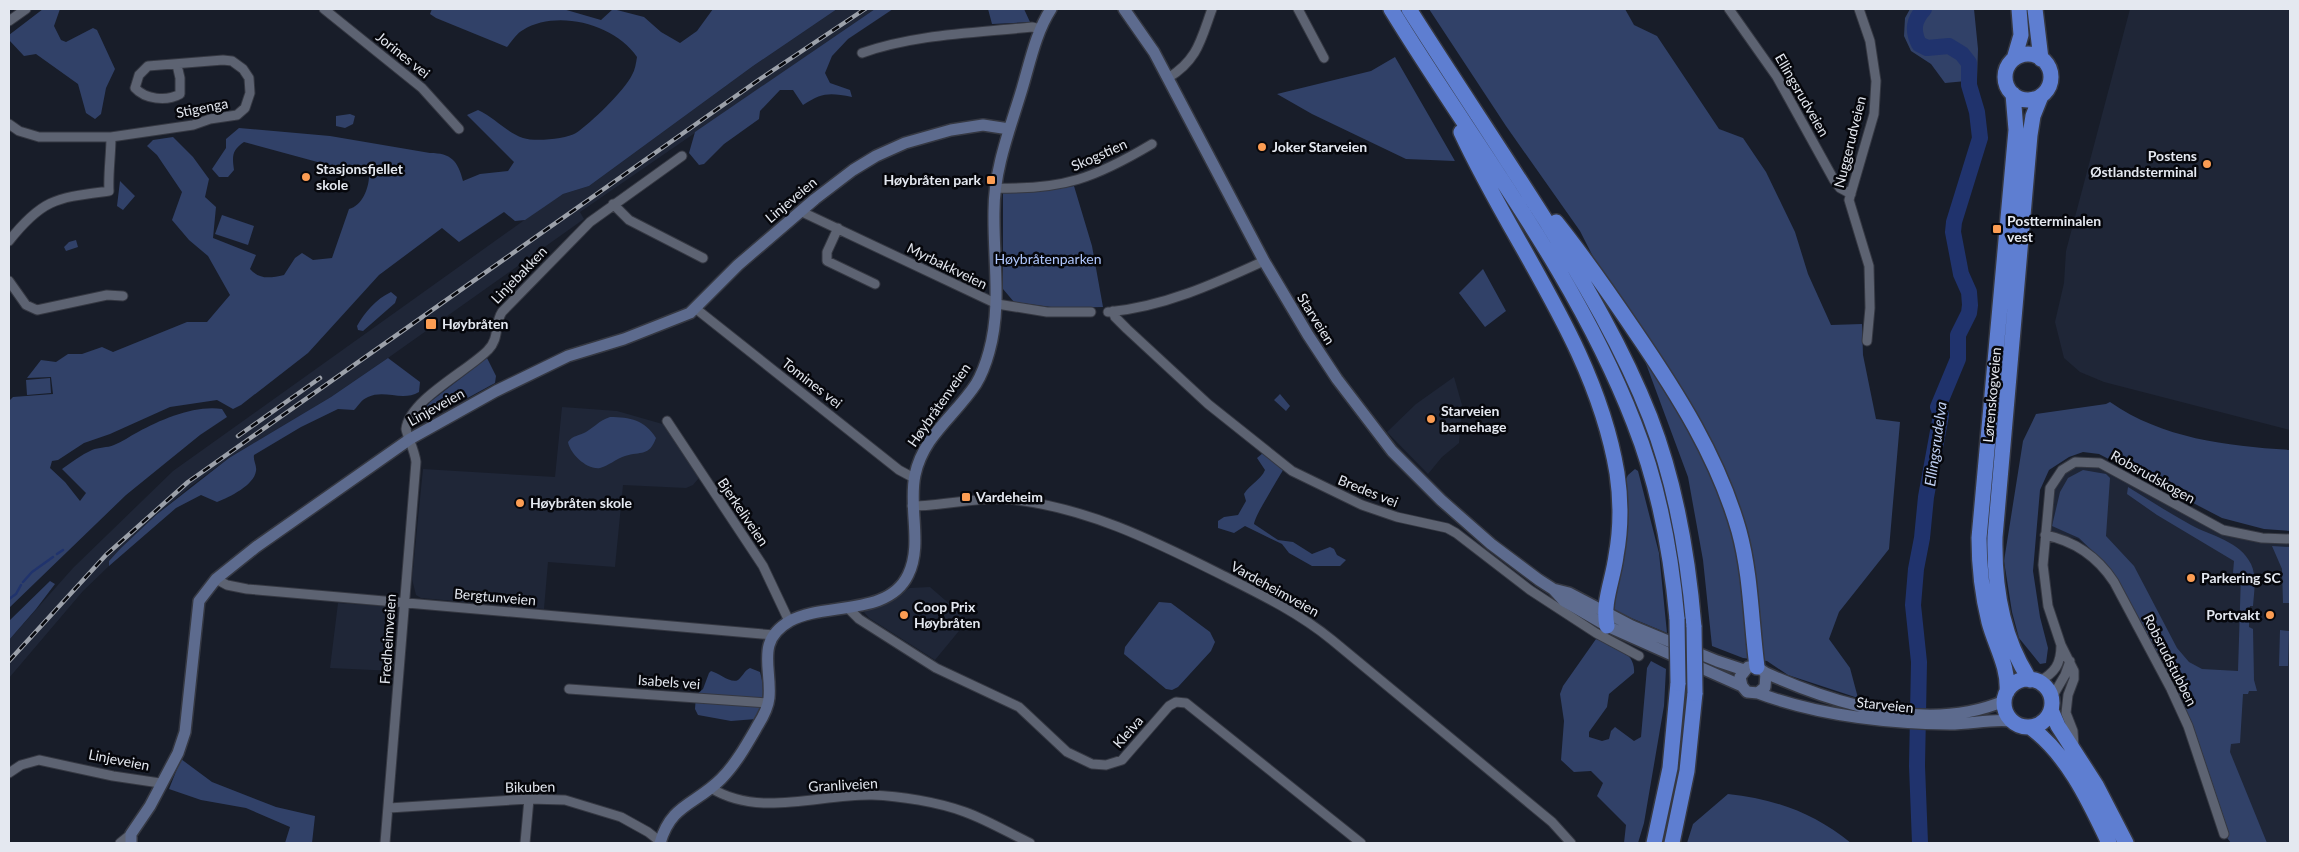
<svg xmlns="http://www.w3.org/2000/svg" width="2299" height="852" font-family="Lato,sans-serif">
<rect width="100%" height="100%" fill="#181d29"/>
<path fill="#1f2637" d="M837,9H875L580,212L584,219L388,358L331,397L229,458L191,486L156,515L109,561V566L83,591L9,678V640L73,568L173,471L544,206L563,194L589,186L753,66Z
M2130,9H2290V430L2104,382L2080,372L2064,358L2055,322L2064,283L2066,251Z
M1454,377L1462,405L1459,443L1442,457L1428,474L1387,432L1416,404Z
M562,407L617,411L666,425L699,477L698,479L693,485L686,488L623,485L615,567L548,562L544,609L421,598L416,595L412,579L423,469L555,477Z
M2080,465L2110,470L2222,533L2290,543V843H2235L2169,691L2099,558L2078,539L2046,532L2053,490L2064,472Z
M930,587L968,620L935,660L869,618L864,612L910,588Z
M338,603L397,607L394,671L330,668Z"/>
<path fill="#314168" d="M43,9H60L54,26L61,40L66,42L93,28L97,30L115,69L106,88L101,114L95,119L86,113L78,84L36,54L24,56L9,40V35Z
M432,9H563L601,20L613,9L644,17L661,32L680,43L697,31L713,9H837L753,66L589,186L563,194L525,220L515,221L504,212L459,242L442,228L379,275L308,353L241,405L233,409L217,400L170,407L110,434L84,443L58,460L52,461L50,468L65,482L80,501L86,493L62,469C72,462 81,455 92,450C99,447 107,448 114,445C122,442 130,436 138,432C162,419 195,405 222,409L227,417L200,435L126,495L9,608V401L13,397L53,394L51,377L27,378L41,360L56,362L68,354H82L102,347L113,352L187,322H207L230,295L208,256L189,240L172,220L182,192L157,155L147,146L153,140L173,137L193,157L209,179L205,197L216,207L213,238L256,255L250,269C260,280 270,278 284,275L295,258L302,253L313,260L332,258L349,209C362,206 369,188 369,176L244,142C232,150 232,156 234,170L228,177H219L212,169L226,148V139L239,128L330,136L430,153C451,153 458,161 463,181L480,174L508,171L514,162L467,115L478,110C495,118 506,132 523,138C535,142 566,139 576,133C591,123 624,91 632,75C635,70 636,63 637,57C615,24 557,9 523,30C517,33 512,41 507,47L436,18L430,14Z
M875,9H893L848,39L832,56L825,73L830,83L850,90L852,97C830,93 823,92 803,105L793,90H780L760,111L759,119L724,144L704,164L699,165L689,153L695,132Z
M988,9H1024L1030,22L992,24Z
M1429,9H1625L1634,25L1657,36L1719,129L1743,138L1766,172L1795,232L1808,274L1831,325L1862,324L1863,355L1876,419L1900,422L1889,549L1839,612L1829,639L1850,668L1858,698L1788,675L1767,661L1743,658L1712,646L1703,560L1688,477L1642,353L1580,231L1506,126Z
M1910,9H1974L1978,49L1977,80L1945,83L1931,64L1911,51L1904,36L1905,18Z
M1395,57L1455,161L1406,159L1312,114L1277,94L1371,71Z
M350,114L355,116L353,124L345,128L336,126V116Z
M120,181L135,196L123,210L117,206Z
M1074,186L1092,246L1103,307L1058,308L1014,302L1003,289V193L1040,191Z
M222,215L254,226L248,245L215,234Z
M76,240L78,247L66,251L64,247L69,242Z
M1483,269L1506,311L1485,327L1459,293Z
M391,292L397,297L395,303L363,331L358,330L357,326C365,312 376,299 391,292Z
M388,358L420,382L419,392C402,402 385,389 368,397C361,400 359,405 354,410L338,409L301,427L254,455C253,461 257,465 256,471C254,485 230,497 217,502L201,495L176,508L109,566V561L120,549L156,515L229,458L331,397Z
M487,358L496,376L495,383L464,400L453,395L427,411L430,418L419,424L417,419L430,402Z
M50,378L51,393L27,395L26,380Z
M1280,394L1290,406L1286,411L1274,400Z
M2110,402C2163,439 2228,446 2290,450V531L2264,529L2222,518L2099,454L2083,452L2069,457L2049,470L2040,490L2033,571L2040,617L2048,648L2046,663L2040,664L2019,638L2012,612L2004,561L2023,441L2036,414L2106,404Z
M610,417C630,417 645,420 656,438C649,457 641,451 625,456C616,459 608,466 600,468C587,470 570,454 568,442C573,435 579,436 586,432C596,426 597,422 610,417Z
M1263,453L1283,470C1277,481 1255,515 1254,524L1278,540L1293,542L1312,554L1330,547L1334,549L1337,555L1346,560L1340,566H1312L1289,553L1282,544L1245,526L1234,533L1218,528V521L1224,517L1238,515L1246,501L1244,494C1250,484 1261,480 1265,470L1257,458Z
M1635,469L1638,471L1659,553L1667,633L1612,610L1625,481L1628,475Z
M2083,470L2106,474L2110,478L2106,536L2134,566L2177,648L2189,662L2202,669L2238,671L2241,574L2233,573L2234,561L2157,515L2127,494L2128,487C2149,500 2169,513 2191,525C2211,536 2240,541 2251,564C2257,577 2254,592 2253,606H2250L2249,627L2253,629L2254,680L2257,691H2249L2248,694H2243L2240,743L2231,744L2230,752L2267,843H2231L2224,834L2170,689L2102,560L2079,538L2052,526L2060,492L2068,478Z
M2272,546L2290,547V603H2283L2282,569Z
M50,581L55,584L36,609L9,640V621Z
M1159,602L1171,603L1210,632L1215,642L1211,651L1178,687L1172,690L1166,689L1124,654L1125,647Z
M2280,630L2289,631L2288,666H2279Z
M1596,639C1613,645 1636,652 1634,673L1609,694L1607,707L1589,732V737L1602,741L1609,739L1611,731L1615,727L1634,741L1641,737L1647,668L1651,661L1666,669L1664,706L1644,823L1638,843H1624L1626,825L1597,796L1603,783L1591,771L1574,772L1561,760L1564,721L1560,694L1563,686Z
M750,668L760,672C765,689 764,704 756,719L731,721L698,715L695,709L696,695L703,689L709,673L711,671C719,673 731,684 738,680C743,676 744,671 750,668Z
M181,759L212,782L276,807L315,816L312,843H285L290,827L246,808L201,800L169,789Z
M1728,794C1775,799 1814,813 1851,843H1687L1693,824Z"/>
<g fill="none" stroke-linecap="round" stroke-linejoin="round">
<path stroke="#20336d" stroke-width="2.5" d="M57,554L63,550
M23,582L32,572L53,557
M9,599L16,594L21,585"/>
<path stroke="#20336d" stroke-width="16" d="M1920,843L1917,766L1919,662L1913,605L1916,569L1922,538L1926,497L1941,415L1938,407L1958,359V335L1969,313L1970,305L1969,292L1961,274L1953,232L1954,222L1980,138L1977,112L1969,85V63L1962,54L1949,46L1927,48L1919,44C1912,30 1914,20 1924,9"/>
<defs>
<path id="street" d="M324,9L422,88L459,129
M1298,9L1324,58
M1729,9L1777,77L1834,180L1840,188L1851,194
M1859,9L1870,41L1876,81L1874,114L1849,200L1869,266L1870,308L1867,341
M9,21L26,9
M862,53C916,34 976,33 1032,27L1041,29
M1168,78C1198,60 1201,39 1212,9
M9,124L19,131L39,137H111L193,125L210,119L237,115L245,108L250,93L249,78L243,69L232,61L223,60L148,66L139,75L135,88C145,99 166,102 180,94V78L177,65
M995,188C1063,190 1095,178 1152,144
M613,204L629,220L703,258
M800,211L997,304L1047,312H1091
M838,228L827,252V261L875,284
M9,241C43,198 57,198 109,191C108,173 111,155 111,137
M9,281L26,305L37,310L107,295L123,296
M695,308L899,470L914,478
M1113,311L1115,317L1127,329L1208,404L1292,471L1362,505L1397,517L1447,528L1456,533L1530,590L1596,633L1639,656
M1108,312C1163,307 1214,284 1264,261
M667,421L763,566L789,621
M912,506C944,506 976,497 1007,499C1085,506 1156,542 1224,576C1262,595 1299,613 1332,640L1552,822L1571,843
M2045,535C2075,541 2097,556 2114,582L2171,689L2188,726L2224,834
M216,579L227,585L247,589L774,635
M848,608L859,619L936,668L1019,707L1067,752L1092,764L1106,765L1122,760L1169,706L1176,702L1186,703L1361,843
M2038,682C2055,673 2061,664 2061,645
M569,689L768,703
M2051,699L2065,675L2070,661
M2074,747L2073,731L2066,713L2068,695L2074,679V671L2061,645L2048,606L2043,565L2050,488L2062,470L2075,462L2100,463L2223,530L2262,538L2290,539
M9,773L21,765L39,760L113,776L160,783
M711,788C759,818 819,794 872,795C900,796 938,802 965,812C987,820 1009,833 1030,843
M389,808L529,799L565,800L621,817L648,832L662,843
M120,843L131,834
M385,843L416,462C415,451 406,433 406,429C409,400 469,370 488,350C500,338 494,324 502,312L590,222L682,156
M525,843L529,799"/>
<path id="secondary" d="M1124,9L1154,52L1264,261L1308,335L1337,379L1392,451L1441,500L1491,544L1539,580L1553,589L1569,593L1632,626L1717,661L1744,670
M1553,589L1564,601L1607,626L1742,686
M1766,673C1837,705 1929,733 2004,701
M1758,693L1765,687L1766,673L1757,667H1748L1740,677L1742,686L1747,692L1758,693C1819,716 1886,723 1950,724C1971,724 1990,719 2011,721
M131,843V834L150,806L178,753L185,732L199,601L216,579L256,547L410,439L496,391L568,356L624,339L690,313L738,265L815,199L853,170L876,156L905,143L951,130L983,125L1009,129
M660,843C671,804 695,805 721,779C736,764 747,744 758,725C763,717 768,708 769,698C772,668 755,641 790,621C823,602 888,617 908,575C923,545 908,507 915,475C923,436 955,416 976,384C982,374 986,363 989,352C1002,306 993,258 994,211C994,169 1010,129 1022,89C1030,62 1036,32 1051,9"/>
<path id="highway" d="M1391,9C1474,145 1576,273 1634,423C1659,486 1671,552 1677,619
M1409,9C1454,80 1501,150 1546,221C1585,284 1623,348 1650,417C1676,484 1688,555 1694,627
M2035,9L2041,59
M2005 77a23 23 0 1 1 46 0a23 23 0 1 1-46 0Z
M2014,59L2021,35L2019,9
M1461,132C1513,245 1596,347 1617,473C1621,500 1621,529 1616,556C1613,580 1602,603 1607,626
M1556,222C1584,257 1609,293 1634,330C1677,393 1718,457 1739,531C1751,575 1751,621 1757,667
M2004 703a24 24 0 1 1 48 0a24 24 0 1 1-48 0Z
M2030,680C2002,638 1994,586 1995,537L2030,135L2033,116L2041,96
M2007,692C2009,667 1995,645 1989,622C1982,594 1979,567 1979,538L2016,130L2013,94
M2051,710L2058,726L2096,785L2126,843
M2030,727C2068,755 2089,801 2109,843
M1654,843L1670,768L1678,683
M1672,843L1687,771L1695,693"/>
</defs>
<use href="#street" stroke="#353842" stroke-width="11"/>
<use href="#secondary" stroke="#353842" stroke-width="14"/>
<use href="#highway" stroke="#353842" stroke-width="18"/>
<use href="#street" stroke="#5d6372" stroke-width="9"/>
<use href="#secondary" stroke="#5d6b8e" stroke-width="11"/>
<use href="#highway" stroke="#5e7ed1" stroke-width="15"/>
<defs>
<path id="rail" d="M238,436L320,378
M9,661L106,555L188,482L760,79L865,9"/>
</defs>
<use href="#rail" stroke="#9ca1aa" stroke-width="4.5"/>
<use href="#rail" stroke="#06070c" stroke-width="2.5" stroke-dasharray="8" stroke-linecap="butt"/>
<defs>
<path id="highway-bridge" d="M1677,619L1678,683
M1694,627L1695,693"/>
</defs>
<use href="#highway-bridge" stroke="#353842" stroke-width="18" stroke-linecap="butt"/>
<use href="#highway-bridge" stroke="#5e7ed1" stroke-width="15"/>
</g>
<g fill="#fc9d53" stroke="#06070c" stroke-width="2">
<circle cx="1262" cy="147" r="5"/>
<circle cx="2207" cy="164" r="5"/>
<circle cx="306" cy="177" r="5"/>
<rect x="986" y="175" width="10" height="10" rx="2.5"/>
<rect x="1992" y="224" width="10" height="10" rx="2.5"/>
<rect x="425" y="318" width="12" height="12" rx="2.5"/>
<circle cx="1431" cy="419" r="5"/>
<rect x="961" y="492" width="10" height="10" rx="2.5"/>
<circle cx="520" cy="503" r="5"/>
<circle cx="2191" cy="578" r="5"/>
<circle cx="904" cy="615" r="5"/>
<circle cx="2270" cy="615" r="5"/>
</g>
<g text-anchor="middle" stroke-width="5" stroke-linejoin="round" paint-order="stroke">
<g font-size="14" fill="#e4e8f0" stroke="#06070c">
<text transform="translate(403 55) rotate(39)" y="5">Jorines vei</text>
<text transform="translate(1802 95) rotate(60)" y="5">Ellingsrudveien</text>
<text transform="translate(202 108) rotate(-11)" y="5">Stigenga</text>
<text transform="translate(1850 142) rotate(-76)" y="5">Nuggerudveien</text>
<text transform="translate(1099 155) rotate(-24)" y="5">Skogstien</text>
<text transform="translate(791 200) rotate(-40)" y="5">Linjeveien</text>
<text transform="translate(947 266) rotate(26)" y="5">Myrbakkveien</text>
<text transform="translate(519 275) rotate(-46)" y="5">Linjebakken</text>
<text transform="translate(1316 319) rotate(58)" y="5">Starveien</text>
<text transform="translate(812 383) rotate(38)" y="5">Tomines vei</text>
<text transform="translate(1992 395) rotate(-85)" y="5">Lørenskogveien</text>
<text transform="translate(939 405) rotate(-55)" y="5">Høybråtenveien</text>
<text transform="translate(436 407) rotate(-29)" y="5">Linjeveien</text>
<text transform="translate(2153 477) rotate(29)" y="5">Robsrudskogen</text>
<text transform="translate(1368 491) rotate(22)" y="5">Bredes vei</text>
<text transform="translate(743 512) rotate(56)" y="5">Bjerkeliveien</text>
<text transform="translate(1275 589) rotate(29)" y="5">Vardeheimveien</text>
<text transform="translate(495 597) rotate(5)" y="5">Bergtunveien</text>
<text transform="translate(388 639) rotate(-86)" y="5">Fredheimveien</text>
<text transform="translate(2170 660) rotate(63)" y="5">Robsrudstubben</text>
<text transform="translate(669 682) rotate(4)" y="5">Isabels vei</text>
<text transform="translate(1885 705) rotate(6)" y="5">Starveien</text>
<text transform="translate(1128 732) rotate(-49)" y="5">Kleiva</text>
<text transform="translate(119 760) rotate(11)" y="5">Linjeveien</text>
<text transform="translate(843 785) rotate(-3)" y="5">Granliveien</text>
<text transform="translate(530 787) rotate(-1)" y="5">Bikuben</text>
</g>
<g font-size="14" font-weight="bold" fill="#e4e8f0" stroke="#06070c" text-anchor="start">
<text x="1272" y="152">Joker Starveien</text>
<text x="2197" y="161" text-anchor="end">Postens<tspan x="2197" dy="16">Østlandsterminal</tspan></text>
<text x="316" y="174">Stasjonsfjellet<tspan x="316" dy="16">skole</tspan></text>
<text x="981" y="185" text-anchor="end">Høybråten park</text>
<text x="2007" y="226">Postterminalen<tspan x="2007" dy="16">vest</tspan></text>
<text x="442" y="329">Høybråten</text>
<text x="1441" y="416">Starveien<tspan x="1441" dy="16">barnehage</tspan></text>
<text x="976" y="502">Vardeheim</text>
<text x="530" y="508">Høybråten skole</text>
<text x="2201" y="583">Parkering SC</text>
<text x="914" y="612">Coop Prix<tspan x="914" dy="16">Høybråten</tspan></text>
<text x="2260" y="620" text-anchor="end">Portvakt</text>
</g>
<g font-size="14" fill="#b0c7fd" stroke="#06070c">
<text x="1048" y="264">Høybråtenparken</text>
</g>
<g font-size="15" font-style="italic" fill="#bfcff3" stroke="#06070c">
<text transform="translate(1936 444) rotate(-82)" y="5">Ellingsrudelva</text>
</g>
</g>
<rect width="2299" height="852" fill="none" stroke="#e4e8f0" stroke-width="20"/>
</svg>
